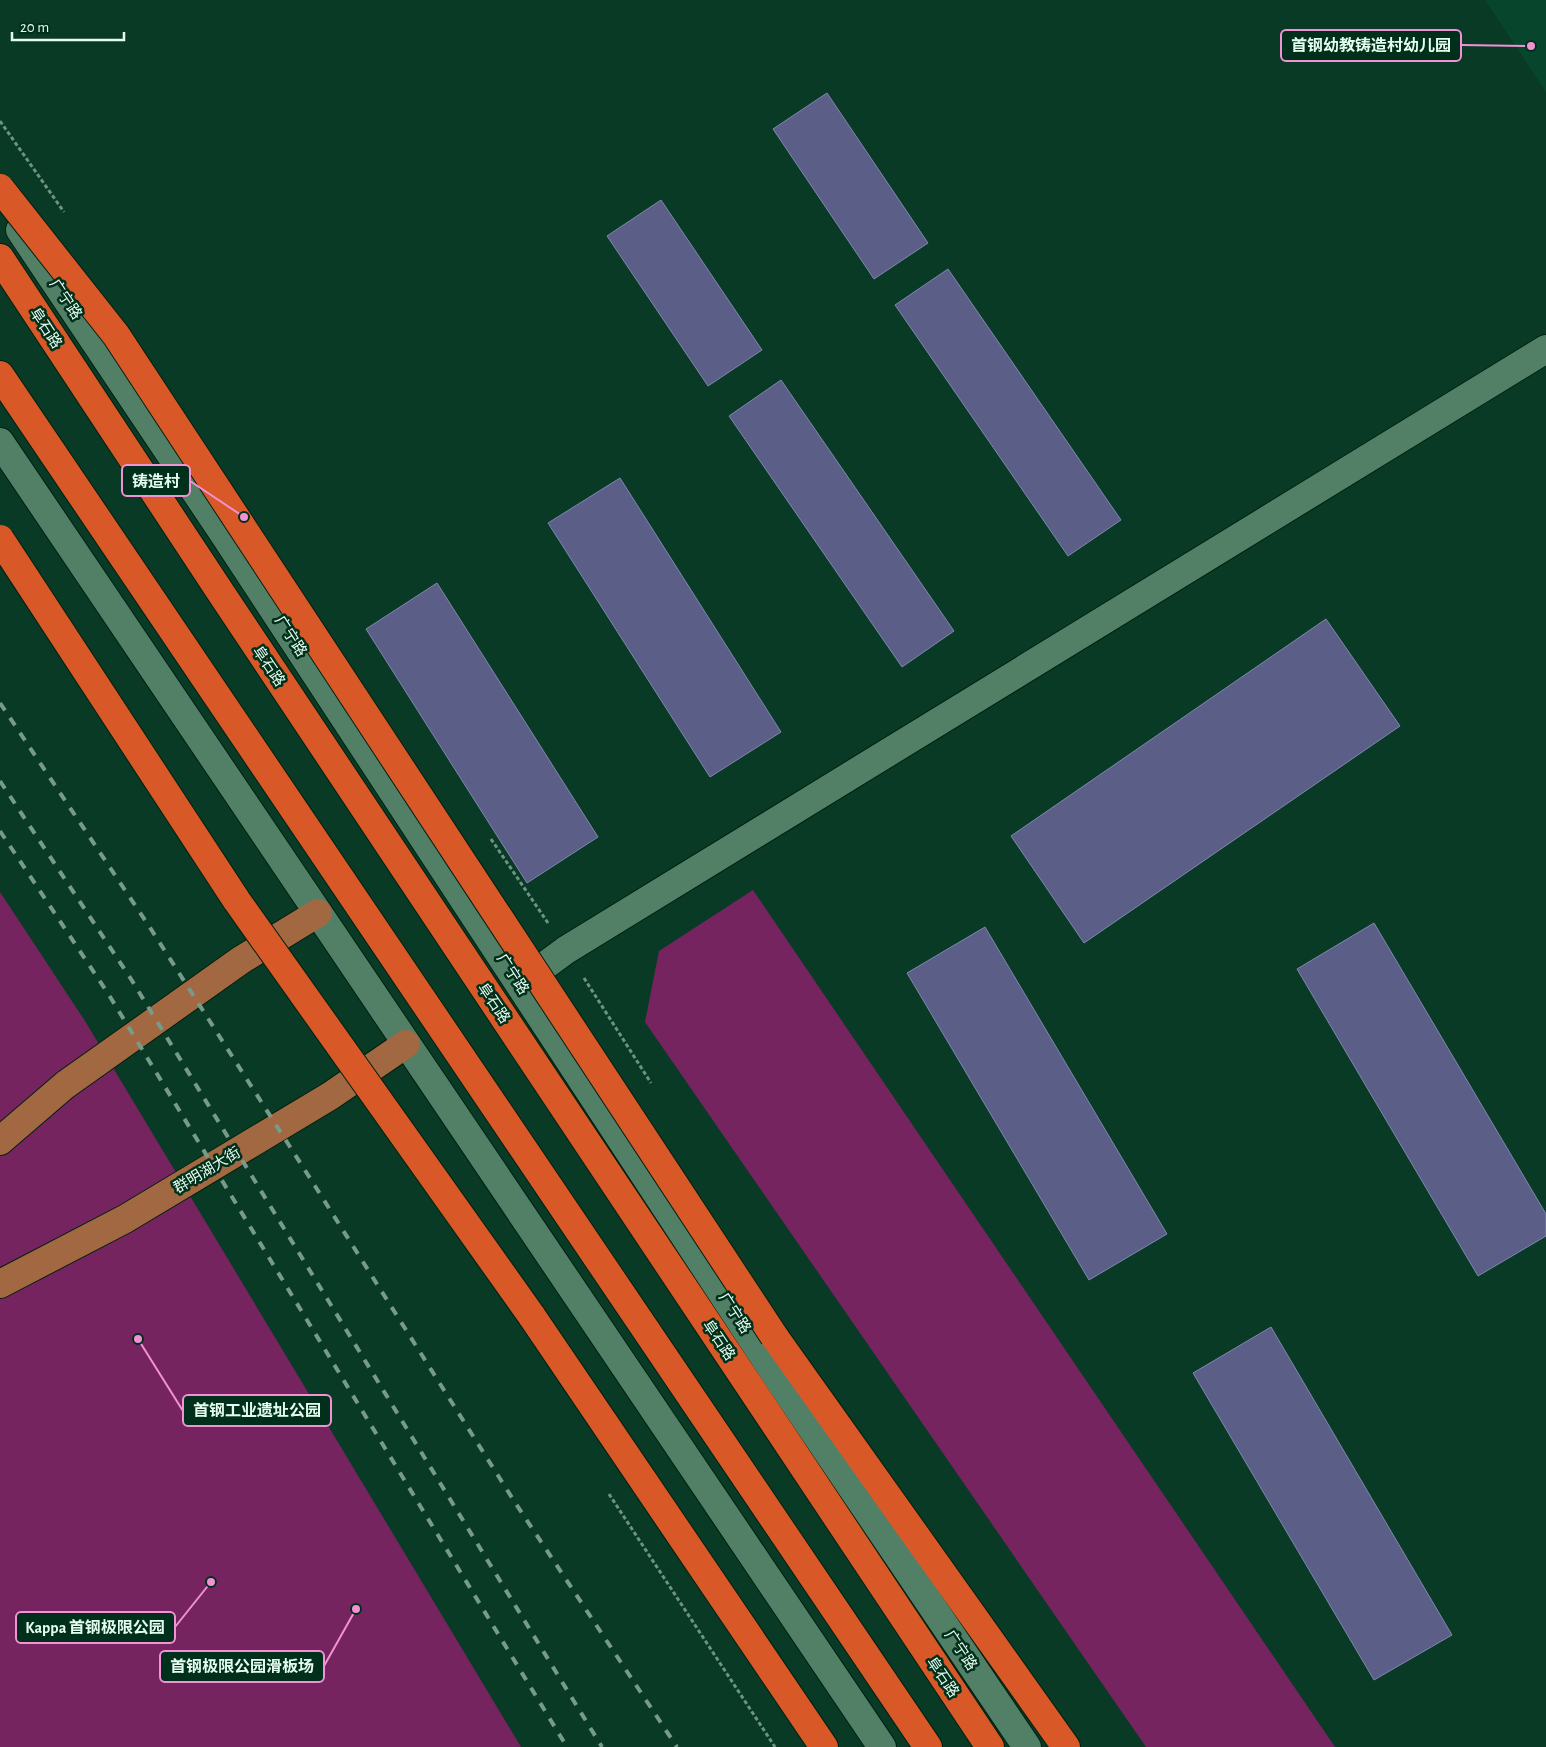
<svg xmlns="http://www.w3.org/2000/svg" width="1546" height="1747" font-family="'Alegreya Sans','Noto Sans SC',sans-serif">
<rect width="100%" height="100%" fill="#093a25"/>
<path fill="#07452c" d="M1485,0H1546V92Z"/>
<path fill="#752460" d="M753,890L1335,1747H1146L645,1022L659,951Z
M0,892L85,1021L521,1747H0Z"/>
<path fill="#5b5f87" stroke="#8186b0" d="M827,93L928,243L874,279L773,129Z
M661,200L762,350L708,386L607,236Z
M948,269L1121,520L1068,556L895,305Z
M781,380L954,631L902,667L729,416Z
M620,478L781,732L710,777L548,523Z
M437,583L598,837L527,883L366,629Z
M1326,619L1400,726L1084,943L1011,836Z
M1374,923L1546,1214V1236L1478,1276L1297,969Z
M985,927L1167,1234L1089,1280L907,973Z
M1271,1327L1452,1635L1374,1680L1193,1373Z"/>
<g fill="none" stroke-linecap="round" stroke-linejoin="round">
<defs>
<path id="minor" d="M20,230L223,533L779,1380L1027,1747
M0,442L882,1747
M520,984L566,950L1546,349"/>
<path id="major" d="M0,1141L65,1085L241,960L318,913
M0,1284L125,1219L330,1096L406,1044"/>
<path id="highway" d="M0,258L221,593L990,1747
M0,375L928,1747
M531,1315L824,1747
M774,1336L1066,1747"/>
</defs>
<use href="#minor" stroke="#002010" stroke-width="30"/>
<use href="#major" stroke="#002010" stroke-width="30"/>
<use href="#highway" stroke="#002010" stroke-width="30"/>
<path stroke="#6e9381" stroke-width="3" stroke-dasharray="4 2.5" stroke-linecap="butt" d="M0,121L64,212
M491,839L548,923
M584,978L651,1083
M609,1494L775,1747"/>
<use href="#minor" stroke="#528067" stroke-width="28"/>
<use href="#major" stroke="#a26841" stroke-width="28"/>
<use href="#highway" stroke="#d85827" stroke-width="28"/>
<path stroke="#779b89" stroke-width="4" stroke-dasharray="9 9" stroke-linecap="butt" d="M0,703L149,926L315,1186L516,1504L677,1747
M0,781L131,979L602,1747
M0,831L109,995L567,1747"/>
<defs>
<path id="highway-bridge" d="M0,188L116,335L774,1336
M0,539L237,901L531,1315"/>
</defs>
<use href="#highway-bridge" stroke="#002010" stroke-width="30" stroke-linecap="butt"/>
<use href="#highway-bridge" stroke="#d85827" stroke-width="28"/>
</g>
<g text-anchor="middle" stroke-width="5" stroke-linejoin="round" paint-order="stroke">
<g font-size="15" fill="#e4fced" stroke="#00301c">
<text transform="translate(66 299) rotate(56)" y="5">广宁路</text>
<text transform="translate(46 328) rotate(57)" y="5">阜石路</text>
<text transform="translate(291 636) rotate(57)" y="5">广宁路</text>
<text transform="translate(269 666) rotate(56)" y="5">阜石路</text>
<text transform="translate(513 974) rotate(57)" y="5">广宁路</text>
<text transform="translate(494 1003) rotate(56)" y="5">阜石路</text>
<text transform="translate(207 1170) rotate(-31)" y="5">群明湖大街</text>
<text transform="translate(735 1313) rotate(57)" y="5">广宁路</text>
<text transform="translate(719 1340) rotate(56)" y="5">阜石路</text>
<text transform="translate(961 1650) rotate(56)" y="5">广宁路</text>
<text transform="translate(943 1677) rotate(56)" y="5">阜石路</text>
</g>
</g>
<path fill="none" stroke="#f391d5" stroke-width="2" d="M1531 46L1461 45M244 517L190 481M138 1339L183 1411M211 1582L175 1627M356 1609L324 1666"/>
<g fill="#f391d5" stroke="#00301c" stroke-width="2">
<circle cx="1531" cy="46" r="5"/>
<circle cx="244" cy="517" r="5"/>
<circle cx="138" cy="1339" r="5"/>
<circle cx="211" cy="1582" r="5"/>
<circle cx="356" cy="1609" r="5"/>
</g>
<g fill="#00301c" stroke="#f391d5" stroke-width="2">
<rect x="1281" y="30" width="180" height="31" rx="5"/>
<rect x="122" y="465" width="68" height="31" rx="5"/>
<rect x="183" y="1395" width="148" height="31" rx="5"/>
<rect x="16" y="1612" width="159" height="31" rx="5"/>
<rect x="160" y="1651" width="164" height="31" rx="5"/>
</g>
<g font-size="16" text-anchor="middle" font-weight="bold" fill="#e4fced">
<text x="1371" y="51">首钢幼教铸造村幼儿园</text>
<text x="156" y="487">铸造村</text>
<text x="257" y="1416">首钢工业遗址公园</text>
<text x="95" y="1633">Kappa 首钢极限公园</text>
<text x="242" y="1672">首钢极限公园滑板场</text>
</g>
<path d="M12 32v8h112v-8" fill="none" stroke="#e4fced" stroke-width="2.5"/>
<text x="20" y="32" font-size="15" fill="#e4fced" stroke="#00301c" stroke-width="4" paint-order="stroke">20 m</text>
</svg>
